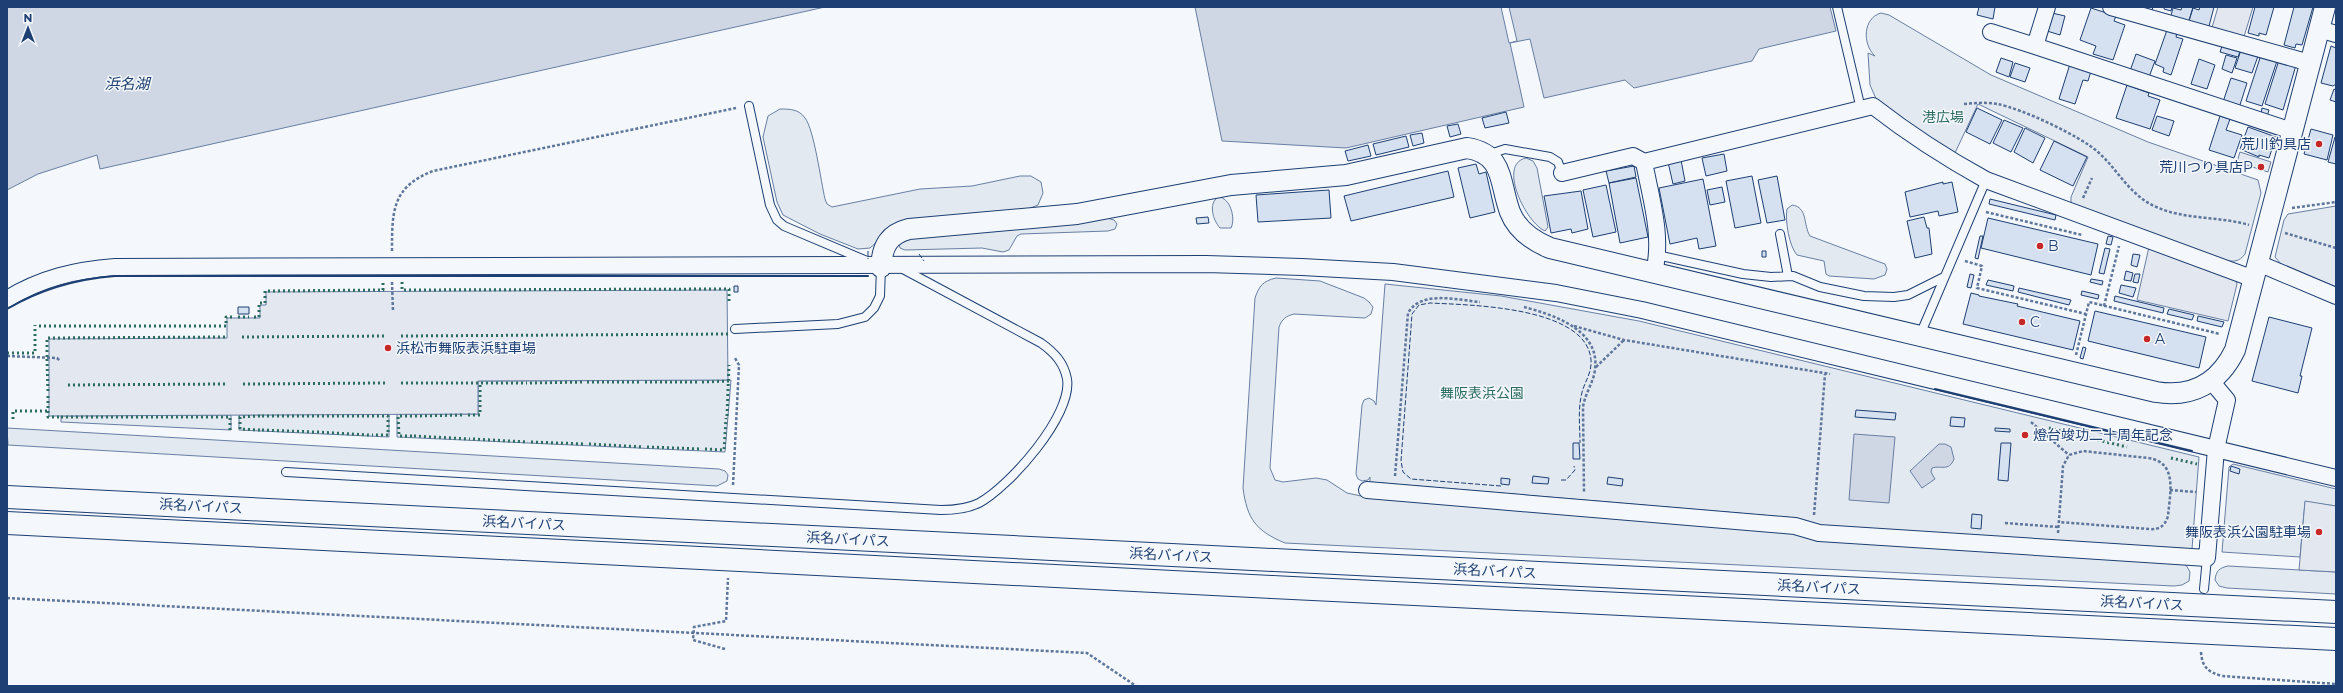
<svg xmlns="http://www.w3.org/2000/svg" width="2343" height="693" font-family="Montserrat,'Noto Sans JP',sans-serif">
<rect width="100%" height="100%" fill="#f4f7fb"/>
<path fill="#e3e9f0" stroke="#687fa3" d="M1881,13L1889,15L1991,75L2148,142L2258,180L2261,193L2245,254C2239,262 2234,262 2224,260L2074,205L2071,202V197L2088,157L1978,104L1954,155L1877,101L1870,85L1868,53L1875,56C1862,44 1863,18 1881,13Z
M780,109C789,109 799,109 805,118C814,129 821,182 825,199L827,204L832,207L920,189L972,186L1020,176H1031L1041,182L1043,193L1038,205L1028,209L908,220C883,226 887,234 870,248L858,249L820,234L783,215L777,202L763,137L768,116Z
M1526,158L1533,161L1537,168L1548,227L1545,231C1526,223 1497,164 1526,158Z
M1218,197C1230,197 1236,218 1231,228H1220C1213,220 1208,204 1218,197Z
M1792,205C1808,207 1803,225 1810,236L1885,264L1887,269L1885,275L1874,279L1829,276L1826,274L1824,261L1797,255C1789,246 1785,221 1787,209Z
M2336,206V287L2281,264L2275,257L2284,220L2288,214Z
M1107,218L1114,220L1117,224L1115,229L1108,231L1021,234L1017,236L1009,250L1003,252L982,248L905,250L900,248L899,244L903,240L911,238Z
M1276,278L1320,281L1364,298L1369,302L1373,307L1371,314L1365,318L1294,314C1286,316 1282,319 1279,327L1270,468L1275,480L1283,482L1316,478L1327,480L1347,493L1361,496L2177,562L2186,565L2190,572L2189,581L2182,585L2174,586L1285,543C1256,531 1247,519 1243,488L1255,298C1259,286 1263,281 1276,278Z
M1385,284L1501,296L1639,321L2199,457L2192,549L1820,526L1796,518L1370,482V477L1368,480L1362,481L1358,479L1356,474L1362,405L1364,400L1369,398L1374,401L1376,405Z
M731,380L725,452L397,437V414H478V381Z
M389,414V437L239,430V415Z
M231,415V430L61,422V416Z
M7,428L719,469L725,471L728,475L727,481L717,486L8,445Z
M2233,464L2336,489V506L2305,502L2300,557L2222,552L2229,467Z
M2228,566L2336,572V594L2227,588L2219,586L2215,580C2216,571 2219,568 2228,566Z"/>
<path fill="#e3e8f0" stroke="#687fa3" d="M2218,7H2253L2243,40L2211,31Z
M2240,152L2271,162L2268,172L2237,162Z
M2149,247L2235,279L2237,284L2228,321L2137,300Z
M727,290L728,380L478,381V414L49,416V339L227,338V318H260V305H266V292Z
M2305,501L2336,506V572L2299,570Z"/>
<path fill="#cfd7e4" stroke="#687fa3" d="M7,7H825L100,169L97,155L38,174L7,190Z
M1195,7H1830L1836,31L1759,49L1752,61L1634,88L1625,80L1544,98L1530,39L1510,43L1524,107L1346,148L1222,141Z
M1854,434L1895,437L1889,503L1849,500Z
M1939,444H1945L1951,447L1954,459C1949,472 1941,465 1932,468L1931,472L1935,479L1922,488L1910,471Z"/>
<path fill="#f4f7fb" stroke="#687fa3" d="M1501,7H1509L1517,41L1509,43Z"/>
<path fill="#d5e0f0" stroke="#1d3f73" d="M1979,7H1995L1993,19L1977,15Z
M2141,7H2153L2152,10Z
M2164,7H2172L2171,11L2164,9Z
M2182,7H2193L2188,24L2170,19L2173,8L2181,10Z
M2200,7H2214L2208,30L2188,24L2193,8L2199,10Z
M2255,7H2274L2266,35L2259,33V36L2248,33Z
M2294,7H2313L2302,45L2296,44L2295,48L2284,45Z
M2091,8L2116,16L2114,21L2125,25L2113,60L2093,54L2096,46L2080,40Z
M2052,13L2065,16L2060,35L2047,31Z
M2167,30L2177,33L2176,37L2183,39L2171,75L2163,72L2164,68L2155,64Z
M2223,43L2241,49L2238,57L2220,52Z
M2331,46L2336,48V84L2333,86L2321,83Z
M2241,50L2258,56L2252,73L2235,68Z
M2136,54L2155,61L2149,77L2130,71Z
M2226,55L2237,58L2232,73L2222,69Z
M2261,55L2277,61L2262,106L2246,101Z
M2001,58L2013,62L2009,77L1996,72Z
M2199,59L2215,65L2207,89L2191,84Z
M2279,60L2296,65L2283,110L2265,104Z
M2015,63L2030,68L2025,82L2010,77Z
M2070,64L2091,71L2088,81L2083,80L2075,104L2059,99Z
M2231,78L2247,83L2239,108L2223,102Z
M2127,85L2149,93L2148,96L2160,100L2150,129L2116,118Z
M2334,89L2336,90V102L2330,100Z
M1977,108L2002,120L1990,144L1966,132Z
M2262,108L2269,110L2267,116L2261,114Z
M1506,112L1509,123L1485,128L1482,118Z
M2157,116L2174,121L2169,136L2152,130Z
M2220,116L2230,119L2226,130L2242,135L2234,158L2209,150Z
M2004,120L2023,128L2011,152L1993,143Z
M1458,124L1461,134L1450,137L1447,126Z
M2248,127L2276,137L2269,158L2259,155V157L2240,149Z
M2025,128L2045,138L2033,163L2014,152Z
M2311,129L2333,135L2327,160L2304,154Z
M1422,133L1424,143L1413,146L1410,135Z
M1406,136L1409,147L1376,155L1373,144Z
M2335,137H2336V164L2328,162Z
M2054,141L2087,157L2073,186L2040,170Z
M1368,145L1371,156L1348,161L1345,151Z
M1724,154L1727,171L1706,176L1702,158Z
M1681,160L1685,181L1673,184L1668,162Z
M1476,164L1479,174L1486,172L1495,212L1470,218L1458,168Z
M1634,166L1636,177L1609,183L1606,171Z
M1448,171L1454,197L1351,221L1344,196Z
M1752,176L1761,223L1735,228L1726,181Z
M1777,176L1785,220L1767,223L1758,180Z
M1636,178L1648,237L1620,243L1609,183Z
M1703,179L1716,246L1699,249L1697,238L1670,244L1659,188Z
M1943,182V184L1952,182L1958,212L1939,216L1938,211L1910,217L1905,192Z
M1606,185L1616,232L1593,237L1583,190Z
M1722,187L1725,202L1710,205L1707,190Z
M1329,190L1331,218L1258,222L1256,195Z
M1581,191L1588,229L1572,233L1571,229L1551,233L1544,196Z
M1990,199L2056,215L2055,220L1989,204Z
M1208,217L1209,223L1197,224L1196,218Z
M1924,217L1927,228H1929L1932,254L1915,258L1907,221Z
M1988,218L2098,244L2091,275L1981,248Z
M1980,236H1983L1978,259L1975,258Z
M2108,236L2113,237L2111,245L2106,244Z
M2105,248L2110,249L2104,274L2099,273Z
M1762,251H1766V257H1762Z
M2133,254L2140,255L2137,267L2131,265Z
M2126,271L2133,273L2131,281L2124,280Z
M1970,274L1974,275L1971,288L1967,287Z
M2135,274H2140L2138,283L2133,282Z
M2091,279L2103,281L2102,285L2090,282Z
M1988,280L2014,286L2013,291L1986,285Z
M2121,285L2136,288L2133,297L2119,293Z
M734,286H738V292H734Z
M2019,288L2071,300L2069,305L2018,292Z
M2082,291L2099,295L2098,299L2081,295Z
M1971,293L1979,295V296L2018,304L2017,306L2080,321L2073,350L1963,324Z
M2115,296L2164,308L2163,313L2114,301Z
M238,307H249V314H238Z
M2169,309L2194,315L2192,320L2167,314Z
M2095,311L2206,337L2199,368L2088,341Z
M2198,316L2224,322L2222,327L2197,321Z
M2269,317L2312,328L2300,376H2302L2298,393L2252,381Z
M2083,347L2086,348L2083,359L2080,358Z
M1856,410L1896,413L1895,420L1855,417Z
M1951,417L1965,418L1964,427L1950,426Z
M1995,428L2010,429V432L1995,431Z
M1573,443H1579L1580,459H1573Z
M2001,443H2011L2008,481L1998,480Z
M2231,466L2240,469L2239,474L2230,471Z
M1533,476L1549,478L1548,484L1532,483Z
M1608,477L1623,479L1622,486L1607,484Z
M1501,478L1510,479L1509,485L1501,484Z
M1972,514L1982,515L1981,529L1971,528Z"/>
<g fill="none" stroke-linecap="round" stroke-linejoin="round">
<defs>
<path id="service" d="M1837,7L1861,109
M749,106L770,205L777,220L784,226L867,261
M1490,157L1496,152L1505,149L1550,157L1558,162L1562,173
M1780,234L1788,276
M1657,255L1743,274L1771,277L1793,276L1820,287L1864,296L1894,297L1908,295L1944,277
M735,329L838,324L865,317L874,308L880,296L881,267
M1920,335L1986,180
M286,472L941,510C954,510 967,509 979,503C1009,487 1073,415 1067,379C1064,363 1055,353 1041,343L901,268
M2204,589L2207,558"/>
<path id="minor" d="M2047,7L2035,46L2292,131
M2111,7L2310,63
M2319,29L2336,34
M1991,32L2035,46
M1644,162L1873,106C1909,134 1946,158 1986,180L2254,279
M1562,173L1633,156L1644,162C1651,199 1663,236 1654,273
M2258,263L2336,296
M7,299C41,278 76,270 115,267L1206,264L1302,267L1393,272L1556,293L1642,310L2336,478
M1367,490L1795,526L1819,533L2207,558L2216,449L2227,400L2212,382"/>
<path id="tertiary" d="M881,267C882,246 889,234 909,229L1077,214L1231,185L1346,175L1467,148C1505,154 1499,183 1510,212C1517,230 1533,241 1550,248L2156,392C2192,398 2219,383 2235,350L2325,7"/>
<path id="motorway" d="M1274,560L2336,612
M1272,587L2336,639"/>
</defs>
<use href="#service" stroke="#1d3f73" stroke-width="10"/>
<use href="#minor" stroke="#1d3f73" stroke-width="18"/>
<use href="#tertiary" stroke="#1d3f73" stroke-width="22"/>
<use href="#motorway" stroke="#1d3f73" stroke-width="24"/>
<path stroke="#5e769c" stroke-width="2.5" stroke-dasharray="3 2" stroke-linecap="butt" d="M1964,104C1975,103 1986,102 1997,104C2021,108 2080,136 2098,152C2118,170 2129,194 2154,206C2183,220 2219,216 2249,225
M2083,198L2092,178
M2292,208L2336,202
M1986,212L2082,235
M2285,233L2336,248
M392,251C392,211 392,187 433,171L736,108
M1965,261L1982,266L1977,288L2086,314
M392,282L393,312
M2104,306L2119,246
M1524,307C1554,315 1600,330 1595,369C1594,382 1585,393 1583,407L1584,492
M1574,326L1624,340L1830,374
M2076,355L2089,302L2220,334
M7,356L57,358L60,361
M1596,367L1624,340
M2031,422L2069,455
M1395,476L1408,313C1421,290 1457,300 1480,302
M733,485L739,365L735,358
M2170,490L2196,492
M1814,515L1825,374
M2005,523L2058,527
M2058,533L2063,466L2069,455L2083,451L2148,458C2178,462 2170,493 2168,516C2165,526 2159,530 2149,529L2059,522
M7,598L1087,653L1136,686
M725,649L693,640L694,627L726,621L728,578
M2201,652C2202,667 2208,672 2222,676L2336,684"/>
<use href="#service" stroke="#f4f7fb" stroke-width="8"/>
<use href="#minor" stroke="#f4f7fb" stroke-width="16"/>
<use href="#tertiary" stroke="#f4f7fb" stroke-width="20"/>
<use href="#motorway" stroke="#f4f7fb" stroke-width="22"/>
<defs>
<path id="motorway-bridge" d="M7,497L1274,560
M7,523L1272,587"/>
</defs>
<use href="#motorway-bridge" stroke="#1d3f73" stroke-width="24" stroke-linecap="butt"/>
<use href="#motorway-bridge" stroke="#f4f7fb" stroke-width="22"/>
<path stroke="#2c6c60" stroke-width="3" stroke-dasharray="2 3" stroke-linecap="butt" d="M402,282V290L729,289V303
M238,317H249
M254,317H259V303H265V291L383,290V282
M39,326H202
M204,326H226V317H233
M401,336L728,334
M242,337L385,336
M7,353H35V325
M47,357V338L227,337
M47,359L48,393
M587,382H642
M645,382H700
M702,382L729,381
M401,383H480
M530,383L585,382
M243,384L385,383
M68,385L227,384
M48,396V417H59
M468,415H480V383H527
M260,416L240,417V429L260,430
M262,416H314
M317,416H369
M372,416H388V435H372
M415,416L465,415
M727,416L729,365
M61,417H230V430
M13,419V411H48
M2049,428L2127,447
M262,430L314,432
M317,432L369,435
M412,436H399L398,416H412
M414,436L470,439
M473,439L528,442
M531,442L586,444
M589,444L644,447
M647,447L702,449
M705,449L724,450L726,418
M2171,458L2197,464"/>
<path stroke="#1d3f73" stroke-width="1" stroke-dasharray="5 2" stroke-linecap="butt" d="M868,251V259
M919,254L924,261
M1561,480H1566L1575,470L1574,466
M1501,486L1411,479L1403,472L1401,461L1412,314L1419,305L1430,303C1468,305 1587,306 1591,360C1592,375 1583,383 1581,397C1578,412 1580,428 1580,443"/>
<path stroke="#1d3f73" stroke-width="2" d="M7,309C41,289 76,279 115,276H868
M1935,389L2192,451"/>
</g>
<g fill="#c62828" stroke="#f4f7fb" stroke-width="1.5">
<circle cx="2319" cy="144" r="4"/>
<circle cx="2261" cy="167" r="4"/>
<circle cx="2040" cy="246" r="4"/>
<circle cx="2022" cy="322" r="4"/>
<circle cx="2147" cy="339" r="4"/>
<circle cx="388" cy="348" r="4"/>
<circle cx="2025" cy="435" r="4"/>
<circle cx="2319" cy="532" r="4"/>
</g>
<g text-anchor="middle" stroke-width="3" stroke-linejoin="round" paint-order="stroke">
<g font-size="14" fill="#2c6c60" stroke="#f4f7fb">
<text x="1943" y="122">港広場</text>
<text x="1482" y="398">舞阪表浜公園</text>
</g>
<g font-size="14" fill="#1d3f73" stroke="#f4f7fb" text-anchor="start">
<text x="2311" y="149" text-anchor="end">荒川釣具店</text>
<text x="2253" y="172" text-anchor="end">荒川つり具店P</text>
<text x="2048" y="251">B</text>
<text x="2030" y="327">C</text>
<text x="2155" y="344">A</text>
<text x="396" y="353">浜松市舞阪表浜駐車場</text>
<text x="2033" y="440">燈台竣功二十周年記念</text>
<text x="2311" y="537" text-anchor="end">舞阪表浜公園駐車場</text>
</g>
<g font-size="14" fill="#1d3f73" stroke="#f4f7fb">
<text transform="translate(201 506) rotate(3)" y="5">浜名バイパス</text>
<text transform="translate(524 523) rotate(3)" y="5">浜名バイパス</text>
<text transform="translate(848 539) rotate(3)" y="5">浜名バイパス</text>
<text transform="translate(1171 555) rotate(3)" y="5">浜名バイパス</text>
<text transform="translate(1495 571) rotate(3)" y="5">浜名バイパス</text>
<text transform="translate(1819 587) rotate(3)" y="5">浜名バイパス</text>
<text transform="translate(2142 603) rotate(3)" y="5">浜名バイパス</text>
</g>
<g font-size="15" font-style="italic" fill="#1d3f73" stroke="#f4f7fb">
<text x="127" y="89">浜名湖</text>
</g>
</g>
<rect width="2343" height="693" fill="none" stroke="#1d3f73" stroke-width="16"/>
<g transform="translate(28 28)" stroke="#f4f7fb" stroke-width="3" paint-order="stroke">
<path d="M0-3L7 15L0 10L-7 15Z" fill="#1d3f73"/>
<text y="-6" font-size="11" font-weight="bold" text-anchor="middle" fill="#1d3f73">N</text>
</g>
</svg>
